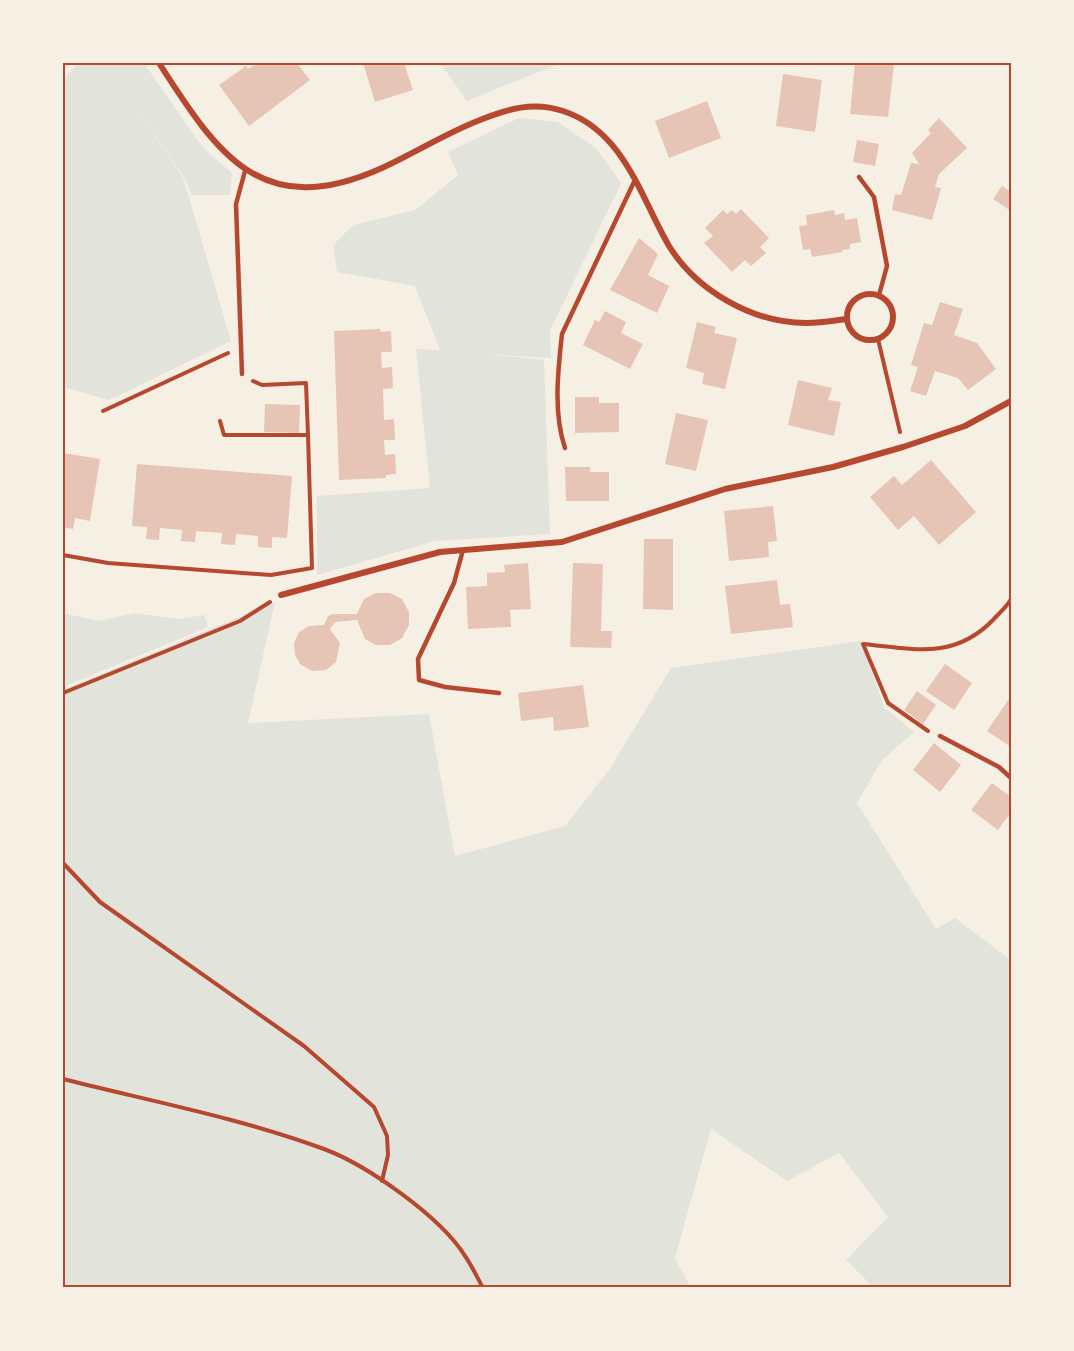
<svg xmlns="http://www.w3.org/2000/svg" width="1074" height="1351" font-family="Quicksand,sans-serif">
<rect width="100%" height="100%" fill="#f6efe4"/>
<path fill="#e2e4dc" d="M78,63H144L203,148L232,173L230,195H192L184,177L125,92L183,177L231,341L109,400L63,387V80Z
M440,63H561L467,101Z
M519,118L558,122L596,148L621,183L550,331L551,358L485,354L544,360L550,534L435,541L317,575V496L430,488L416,349L440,350L415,286L337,272L333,245L353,225L415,210L458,175L448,152Z
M275,602L248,723L429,714L455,856L565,826L609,770L671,668L861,641L884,707L914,732L882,760L857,803L936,929L955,918L1011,960V1288H874L846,1260L888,1217L839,1153L787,1181L711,1129L675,1258L691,1288H63V690Z
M63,613L99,621L135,613L179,619L204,615L208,627L63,687Z"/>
<path fill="#e6c5b7" d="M257,63H297L310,80L249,126L219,85L246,66L248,69Z
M363,63H404L413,90L375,102Z
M855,63L894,65L888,117L850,114Z
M783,74L822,80L815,132L776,126Z
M707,101L721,138L669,158L655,121Z
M939,118L967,148L939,174L935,187L941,188L932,220L892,210L895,194L901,195L911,163L919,164L912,153L931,133L928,130Z
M857,140L879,144L875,166L853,162Z
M1002,186L1011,192V211L993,199Z
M741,209L769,238L760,247L766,253L751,266L745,260L732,272L704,243L713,236L705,228L723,210L727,214L732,210L736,214Z
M834,210L835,215L844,213L845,220L857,218L861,242L850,244V249L842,250L843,252L812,257L810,249L803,250L799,226L807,225L806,215Z
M639,238L658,254L648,275L669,286L657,313L610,290Z
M940,302L963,309L954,335L977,343L996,369L968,390L958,378L935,371L926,396L910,391L918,367L911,365L924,323L932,325Z
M605,311L626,322L621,333L643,344L630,369L583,345L595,320L599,322Z
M697,322L716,327L714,333L737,338L725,389L702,384L704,373L686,368Z
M380,329L381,332L391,331L392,352H381L382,368L392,367L393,388L383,389L384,420L394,419L395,440H384L385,455L395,454L396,474L386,475V478L339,480L334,331Z
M798,380L832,388L828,400L841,402L834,436L788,425Z
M575,397H599V403H619V432L575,433Z
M265,404L300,405L299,433L264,432Z
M676,413L708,420L696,471L665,464Z
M63,453L100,459L90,521L75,518L73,529L63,527Z
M931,460L976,512L939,545L914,516L898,530L870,497L894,476L902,485Z
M137,464L292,476L287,538L272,537V548L258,547V536L236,534L235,545L221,544L222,533L196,531L195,542L181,541L182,530L160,528L159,540L146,539L147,527L132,526Z
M565,467H590V472H609V501H566Z
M773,506L777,541L768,542L769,557L729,561L724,511Z
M644,539H673V610L643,609Z
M528,563L531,609L510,610L511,627L468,629L466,587L487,586V573L505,572L504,565Z
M573,563L603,564L601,631H612L611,648L570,647Z
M777,580L780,605L790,604L793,627L731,634L725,586Z
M376,593H390L402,599L409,612V625L402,638L390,645H376L365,639L357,620L335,622L330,629L340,643L336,662L326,670L312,671L300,664L295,655L294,643L299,632L309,626L324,625L328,616L333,614H357L364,599Z
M945,664L972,683L954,710L926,691Z
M583,685L589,727L554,731L553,717L521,721L518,693Z
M917,691L936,705L923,724L904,710Z
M1011,696V747L987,731Z
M934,743L961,765L940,792L913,770Z
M992,783L1011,797V812L998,830L971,810Z"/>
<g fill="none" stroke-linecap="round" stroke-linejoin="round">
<path stroke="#b5482f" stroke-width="4" d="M878,339L900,432
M253,381L262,385L306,383L308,435
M103,411L228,353
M220,421L224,435H308L312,568
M63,555L108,563L271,575L312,568
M63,693L240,621L270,602
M928,731L888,703L863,644C914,649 954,660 993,620C999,613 1007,607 1011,599
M63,863L100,902L304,1046L374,1107L387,1136L388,1155L382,1181
M63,1079C150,1101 240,1118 324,1149C367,1165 441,1217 465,1256C472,1266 477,1277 483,1288"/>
<path stroke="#b5482f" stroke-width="4.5" d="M859,177L874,197L887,266L879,295
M242,374L236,204L245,171
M565,448C553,413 558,370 562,334L635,180
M463,550L454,583L418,659L419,680L445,687L499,693
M940,736L999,767L1011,778"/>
<path stroke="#b5482f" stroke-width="6" d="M159,63C218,155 262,222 382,168C415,153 446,133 480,120C508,109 533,101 563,111C624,131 640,196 669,246C697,291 753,323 806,323C819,323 833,321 846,319
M847 317a23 23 0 1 1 46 0a23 23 0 1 1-46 0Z
M281,595L440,552L562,542L725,489L833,467L903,447L965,426L1011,401"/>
</g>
<rect width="1074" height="1351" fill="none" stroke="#f6efe4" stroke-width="129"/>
<rect x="64" y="64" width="946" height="1222" fill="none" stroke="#b5482f" stroke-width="2"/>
</svg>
